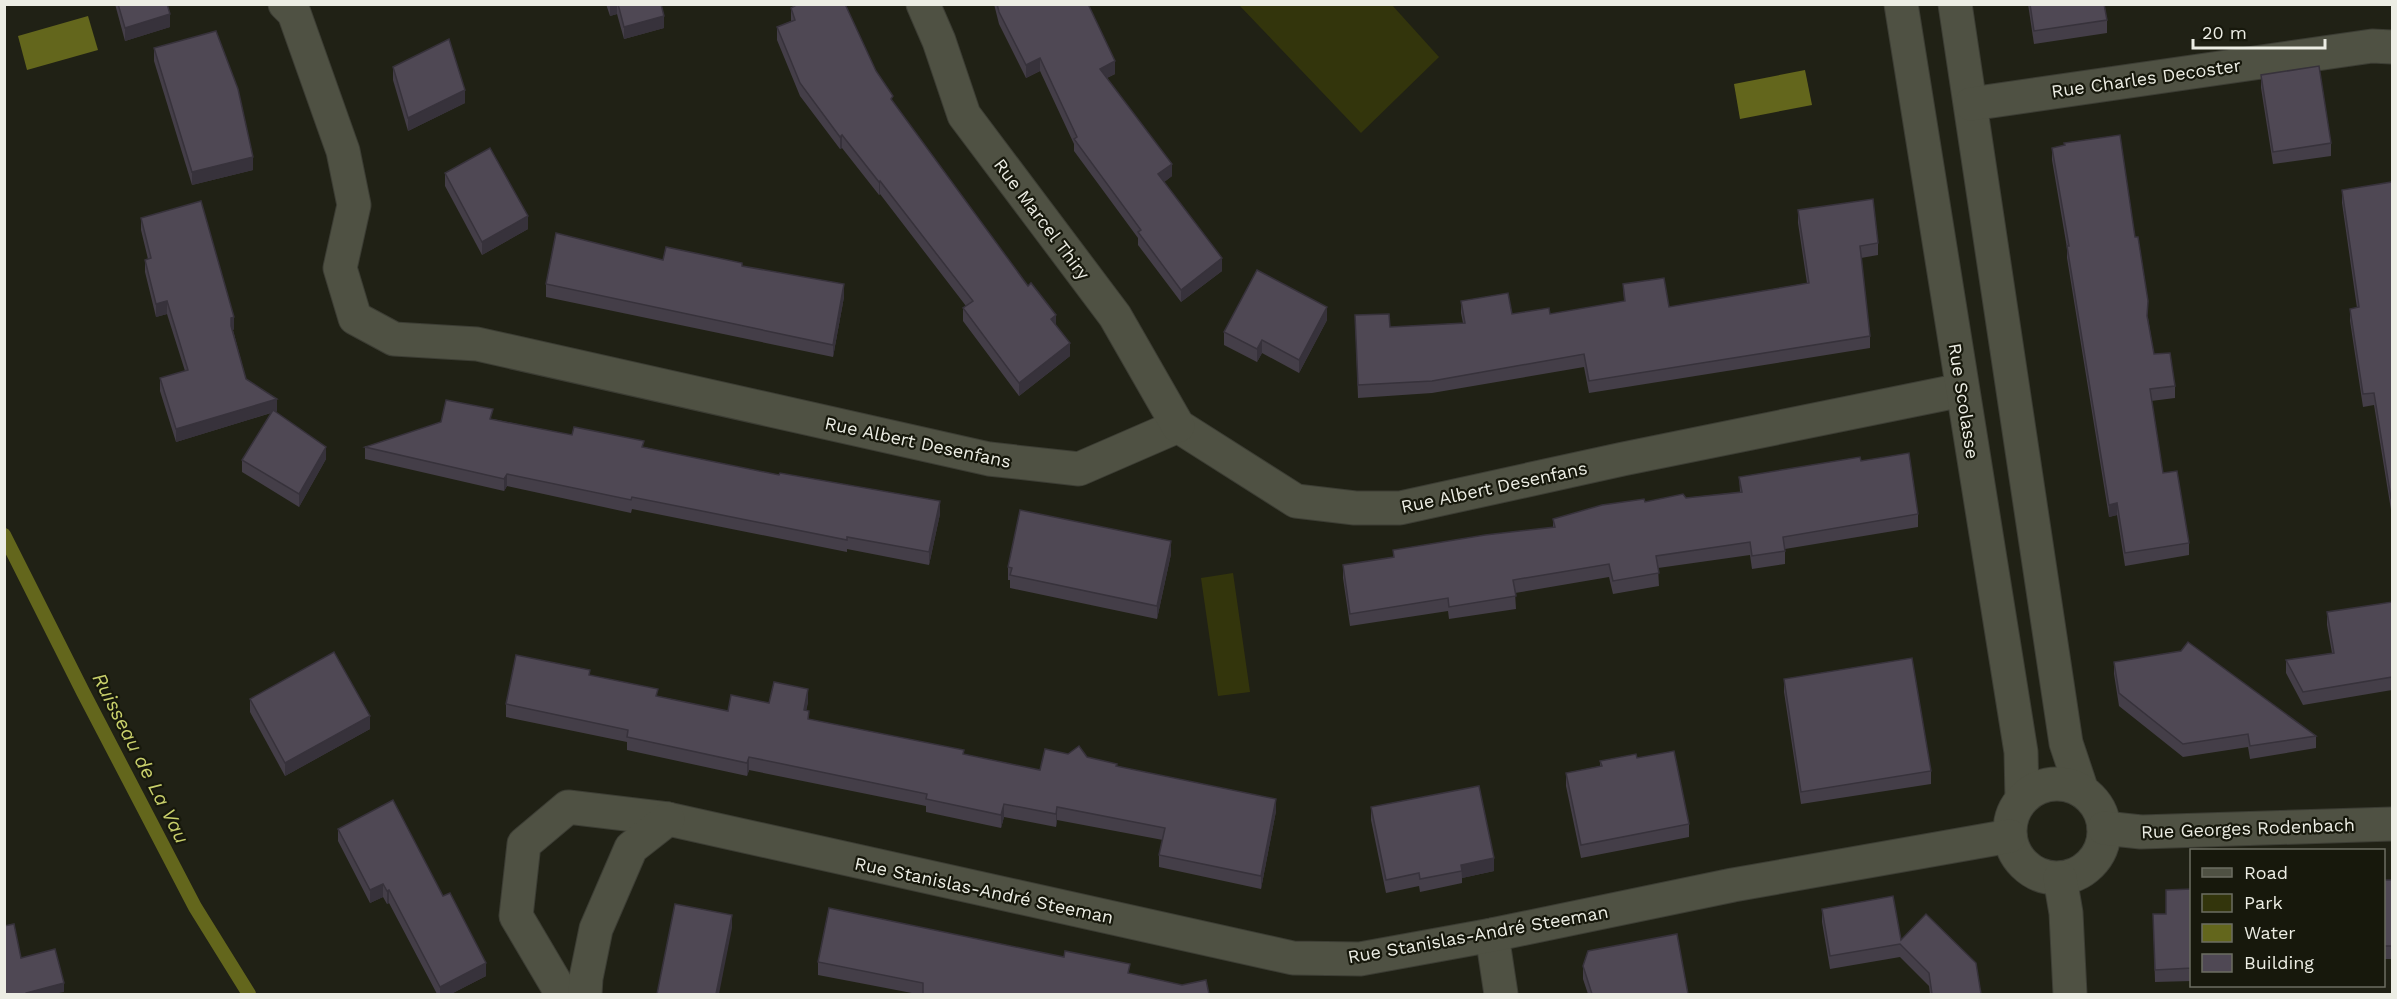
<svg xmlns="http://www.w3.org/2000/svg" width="2397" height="999" font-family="'Work Sans',sans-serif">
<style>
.green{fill:#33350c}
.water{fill:#63661c}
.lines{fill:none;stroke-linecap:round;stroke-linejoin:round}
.stream{stroke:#63661c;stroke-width:14}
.minor-casing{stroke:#3c3d34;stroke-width:35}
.minor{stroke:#4f5143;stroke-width:33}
.wall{fill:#443e48}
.shaded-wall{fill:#37323b}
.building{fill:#4f4854;stroke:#37323b;stroke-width:1.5}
.labels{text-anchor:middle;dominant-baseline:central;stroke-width:4.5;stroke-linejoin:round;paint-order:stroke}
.street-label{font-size:18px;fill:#ecede4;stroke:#17180c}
.water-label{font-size:20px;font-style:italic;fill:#c9d06b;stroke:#17180c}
</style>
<rect width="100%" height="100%" fill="#202115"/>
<g class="green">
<polygon points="1239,5 1392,5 1439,57 1361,133"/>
<polygon points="1233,573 1250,692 1218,696 1201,578"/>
</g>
<g class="water">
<polygon points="88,16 98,50 27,70 18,36"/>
<polygon points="1805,70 1812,105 1740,119 1734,84"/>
</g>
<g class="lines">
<polyline class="stream" points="4,535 83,692 195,907 249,994"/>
<defs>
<g id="minor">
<polyline points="285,4 294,13 343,151 354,205 340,268 355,318 394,339 477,344 989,459 1079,469 1178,426 1296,501 1355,508 1400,508 1623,459 1962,390"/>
<polyline points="923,4 939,41 964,115 1115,316 1178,426"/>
<polyline points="1901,4 2021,752 2022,798"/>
<polyline points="1955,4 2066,743 2082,791"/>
<polyline points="1971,104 2372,46 2392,47"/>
<circle cx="2057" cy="831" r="47"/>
<polyline points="2104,828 2141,832 2392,824"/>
<polyline points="2060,878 2066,913 2070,994"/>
<polyline points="1492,935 1501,994"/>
<polyline points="562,994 516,916 524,844 568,807 668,819 1293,958 1360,959 1492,935 1733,885 2010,836"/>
<polyline points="585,994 586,978 596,929 631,848 668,819"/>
</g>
</defs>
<use href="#minor" class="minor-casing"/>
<use href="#minor" class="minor"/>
</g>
<g class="wall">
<polygon points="115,4 167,4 170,27 125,41"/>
<polygon points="606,4 661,4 664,28 624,39 617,14 610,16"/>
<polygon points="994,4 1088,4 1115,74 1107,78 1172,176 1164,182 1222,271 1181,302 1138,245 1138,238 1074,151 1074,144 1040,71 1026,78 999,24"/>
<polygon points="2028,4 2104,4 2107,20 2107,33 2034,44"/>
<polygon points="791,8 876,71 893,102 1056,325 1070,356 1019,396 963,321 963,308 966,306 880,194 879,195 842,148 840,149 800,96 777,40 777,27 791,21"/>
<polygon points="154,48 253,170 192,185 154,61"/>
<polygon points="393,67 465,103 408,131 393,80"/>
<polygon points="2261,75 2331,143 2331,156 2273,164 2261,88"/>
<polygon points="2064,143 2148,318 2154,354 2175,386 2175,398 2151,401 2163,473 2189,543 2189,555 2125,566 2117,515 2109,517 2067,258 2067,248 2052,160 2052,148 2064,145"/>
<polygon points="445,173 528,229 482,255 445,186"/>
<polygon points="2392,182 2392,510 2391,510 2374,405 2363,407 2350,321 2350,309 2357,308 2342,203 2342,190"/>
<polygon points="1798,210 1878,243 1878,255 1861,258 1870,336 1870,348 1589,393 1584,367 1432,393 1358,398 1355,315 1390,327 1463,323 1461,313 1461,301 1512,314 1550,314 1624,301 1623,284 1669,307 1807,283 1798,223"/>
<polygon points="141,218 234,329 233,330 246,379 277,411 276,412 326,459 299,507 242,472 242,460 271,413 176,442 160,391 160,378 185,371 167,314 156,317 145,272 145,260 148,259 141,230"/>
<polygon points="663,260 742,266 844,297 833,357 546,297 546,284"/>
<polygon points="1327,320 1299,373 1262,353 1257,362 1224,345 1224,332"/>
<polygon points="493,419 572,435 644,447 940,514 929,565 847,549 847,552 632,509 631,513 507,486 504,491 365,459 365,447"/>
<polygon points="1861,461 1918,514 1918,527 1785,549 1785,564 1752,569 1750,555 1658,568 1659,586 1613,594 1609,577 1515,593 1516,609 1449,619 1448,611 1350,626 1343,578 1343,565 1393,557 1393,550 1553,527 1553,519 1645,502 1740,492 1739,477"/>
<polygon points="1171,554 1157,619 1010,588 1010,580 1008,580 1008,567"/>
<polygon points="2392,602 2392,690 2303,705 2286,673 2286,660 2332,653 2327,625 2327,612"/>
<polygon points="2114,662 2316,736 2316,748 2250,759 2248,747 2183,757 2119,706 2114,674"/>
<polygon points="590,675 658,696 728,711 769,703 808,702 806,710 809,719 964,754 1040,770 1087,757 1276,811 1261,889 1159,867 1159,855 1163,840 1057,820 1056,827 1004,817 1001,828 926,812 926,806 749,770 747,776 627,750 627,742 506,717 506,704"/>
<polygon points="1784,679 1931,771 1931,784 1801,804 1784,692"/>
<polygon points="250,699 370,729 285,776 250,712"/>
<polygon points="1637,758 1689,824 1689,837 1581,858 1566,786 1566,773 1600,766 1600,761"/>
<polygon points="1371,807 1494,871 1462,878 1462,883 1420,892 1419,886 1386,893 1371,820"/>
<polygon points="338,829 443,896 486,976 451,994 437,994 389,903 387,904 383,897 370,903 338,841"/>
<rect x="2384" y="880" width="8" height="79"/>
<polygon points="2192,889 2192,981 2155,982 2153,914 2166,914"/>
<polygon points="1822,909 1901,940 1981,994 1930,994 1929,986 1900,957 1830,969 1822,922"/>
<polygon points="818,962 1130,974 1209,994 917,994 818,975"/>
<polygon points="1583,966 1688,994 1588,994 1583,979"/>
</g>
<g class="shaded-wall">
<polygon points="610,4 617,4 617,14 610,16"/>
<polygon points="170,14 170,27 125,41 125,28"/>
<polygon points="664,16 664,28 624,39 624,27"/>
<polygon points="1040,58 1040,71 1026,78 1026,65"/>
<polygon points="1115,61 1115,74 1100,81 1100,69"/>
<polygon points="465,90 465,103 408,131 408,118"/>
<polygon points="842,135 842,148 840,149 840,137"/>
<polygon points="253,157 253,170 192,185 192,172"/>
<polygon points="1172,164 1172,176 1158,187 1158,174"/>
<polygon points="880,181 880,194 879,195 879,182"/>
<polygon points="528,216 528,229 482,255 482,242"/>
<polygon points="1222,258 1222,271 1181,302 1181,290"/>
<polygon points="844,284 844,297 833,357 833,345"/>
<polygon points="167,301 167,314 156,317 156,304"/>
<polygon points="1327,307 1327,320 1299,373 1299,360"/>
<polygon points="1056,315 1056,328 1051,319"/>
<polygon points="234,317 234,329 231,331 231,318"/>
<polygon points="1262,340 1262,353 1257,362 1257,349"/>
<polygon points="1070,343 1070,356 1019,396 1019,383"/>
<polygon points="277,399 277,411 176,442 176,429"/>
<polygon points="326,447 326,459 299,507 299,494"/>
<polygon points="507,474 507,486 504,491 504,479"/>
<polygon points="940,501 940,514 929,565 929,552"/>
<polygon points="2117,503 2117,515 2109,517 2109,505"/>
<polygon points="1171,541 1171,554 1157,619 1157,606"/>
<polygon points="808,689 808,702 804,723 804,710"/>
<polygon points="370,716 370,729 285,776 285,763"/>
<polygon points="749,757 749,770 747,776 747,763"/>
<polygon points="1276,799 1276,811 1261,889 1261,876"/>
<polygon points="1004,804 1004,817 1001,828 1001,815"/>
<polygon points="1057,807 1057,820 1056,827 1056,814"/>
<polygon points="1494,858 1494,871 1462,878 1461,865"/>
<polygon points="383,884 383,897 370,903 370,890"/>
<polygon points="389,890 389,903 387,904 387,891"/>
<polygon points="732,915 732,928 719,994 716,994"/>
<polygon points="486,963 486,976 451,994 440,994 440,987"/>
<polygon points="64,983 64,992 54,994 26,994 26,993"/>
</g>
<g class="building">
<polygon points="118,4 167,4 170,14 125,28"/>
<polygon points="618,4 661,4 664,16 624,27"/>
<polygon points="798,4 845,4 876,71 893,96 891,99 1028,286 1031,283 1056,315 1051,319 1070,343 1019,383 963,308 973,301 880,181 879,182 842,135 840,137 800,83 777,27 795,20 791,8"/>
<polygon points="997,4 1088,4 1115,61 1100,69 1172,164 1158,174 1222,258 1181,290 1138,232 1141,230 1074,139 1077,137 1040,58 1026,65 999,12"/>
<polygon points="2030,4 2104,4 2107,20 2034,31"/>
<polygon points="216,31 238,89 253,157 192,172 154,48"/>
<polygon points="449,39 465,90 408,118 393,67"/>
<polygon points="2319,66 2331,143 2273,152 2261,75"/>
<polygon points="2120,135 2135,237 2138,237 2148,301 2147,316 2154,354 2170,353 2175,386 2150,389 2163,473 2177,471 2189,543 2125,553 2117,503 2109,505 2067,246 2069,246 2052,148 2065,145 2064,143"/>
<polygon points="490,148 528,216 482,242 445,173"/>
<polygon points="2392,182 2392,497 2391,498 2374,393 2363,394 2350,309 2359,307 2342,190"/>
<polygon points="1873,199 1878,243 1860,246 1870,336 1589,381 1584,354 1432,381 1358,385 1355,315 1389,314 1390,327 1465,323 1461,301 1508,293 1512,314 1549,308 1550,314 1625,301 1623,284 1664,278 1669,307 1809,283 1798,210"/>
<polygon points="201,201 234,317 231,318 231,326 246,379 277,399 176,429 160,378 188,370 167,301 156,304 145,260 151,258 141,218"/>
<polygon points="556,233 663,260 666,247 742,263 742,266 844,284 833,345 546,284"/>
<polygon points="1257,270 1327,307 1299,360 1262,340 1257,349 1224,332"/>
<polygon points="446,400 493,409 490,419 572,435 574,427 644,441 642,447 779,475 780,473 940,501 929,552 847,537 847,540 632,497 631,500 507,474 504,479 365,447 441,422"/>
<polygon points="273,410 326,447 299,494 242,460"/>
<polygon points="1909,453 1918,514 1783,537 1785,551 1752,556 1750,542 1656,556 1659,573 1613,581 1609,564 1513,580 1516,596 1449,607 1448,598 1350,614 1343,565 1394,557 1393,550 1485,535 1555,527 1553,519 1602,505 1644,499 1645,502 1683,494 1686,498 1742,492 1739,477 1860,457 1861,461"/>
<polygon points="1020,510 1171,541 1157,606 1010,575 1012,568 1008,567"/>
<polygon points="2392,602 2392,677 2303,692 2286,660 2334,653 2327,612"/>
<polygon points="2188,642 2316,736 2250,746 2248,734 2183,744 2119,693 2114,662 2181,651"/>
<polygon points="334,652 370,716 285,763 250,699"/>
<polygon points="516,655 590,670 589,675 658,689 656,696 728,711 731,695 769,703 774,682 808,689 804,710 809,711 808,719 964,750 963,754 1040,770 1045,749 1068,754 1079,746 1087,757 1117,764 1116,766 1276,799 1261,876 1159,855 1165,828 1057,807 1056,814 1004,804 1001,815 926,799 927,794 749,757 747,763 627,737 628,730 506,704"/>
<polygon points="1912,658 1931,771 1801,792 1784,679"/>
<polygon points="1674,751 1689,824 1581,845 1566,773 1602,766 1600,761 1636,754 1637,758"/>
<polygon points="1479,786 1494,858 1461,865 1462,871 1420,879 1419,873 1386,880 1371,807"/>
<polygon points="393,800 443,896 450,893 486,963 440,987 389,890 387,891 383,884 370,890 338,829"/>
<rect x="2384" y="880" width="8" height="66"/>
<polygon points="2192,889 2192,968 2155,970 2153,914 2166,914 2166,890"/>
<polygon points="1893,896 1901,940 1926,914 1976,963 1981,994 1932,994 1929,973 1900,944 1830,956 1822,909"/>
<polygon points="675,904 732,915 716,994 657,994"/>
<polygon points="829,908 1064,957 1065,951 1130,964 1128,973 1182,985 1206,980 1209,994 923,994 923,983 818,962"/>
<polygon points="14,924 21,958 55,949 64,983 26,993 26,994 4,994 4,926"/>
<polygon points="1677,934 1688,994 1592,994 1583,966 1588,951"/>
</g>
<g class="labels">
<g class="street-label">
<text transform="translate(2146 78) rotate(-8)">Rue Charles Decoster</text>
<text transform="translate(1042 219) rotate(53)">Rue Marcel Thiry</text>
<text transform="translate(1964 401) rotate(81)">Rue Scolasse</text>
<text transform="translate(918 442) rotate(12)">Rue Albert Desenfans</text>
<text transform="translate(1494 487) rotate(-12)">Rue Albert Desenfans</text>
<text transform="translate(2248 828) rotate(-2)">Rue Georges Rodenbach</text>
<text transform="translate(984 890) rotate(12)">Rue Stanislas-André Steeman</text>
<text transform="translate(1478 934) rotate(-10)">Rue Stanislas-André Steeman</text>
</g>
<g class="water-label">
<text transform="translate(141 758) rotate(63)">Ruisseau de La Vau</text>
</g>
</g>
<rect width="2397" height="999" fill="none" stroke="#ecede4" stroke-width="12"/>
<rect x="2190" y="849" width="195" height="138" fill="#17180c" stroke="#6c6d62" stroke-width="1.5"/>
<rect x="2202" y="868" width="30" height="9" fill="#4f5143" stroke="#6c6d62" stroke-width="1.5"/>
<text x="2244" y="879" font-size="18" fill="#ecede4">Road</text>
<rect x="2202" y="894" width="30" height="18" fill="#33350c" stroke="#6c6d62" stroke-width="1.5"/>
<text x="2244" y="909" font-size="18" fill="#ecede4">Park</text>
<rect x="2202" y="924" width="30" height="18" fill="#63661c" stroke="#6c6d62" stroke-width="1.5"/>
<text x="2244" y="939" font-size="18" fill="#ecede4">Water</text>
<rect x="2202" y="954" width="30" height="18" fill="#4f4854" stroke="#6c6d62" stroke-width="1.5"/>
<text x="2244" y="969" font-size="18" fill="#ecede4">Building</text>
<path d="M2193 39v9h132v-9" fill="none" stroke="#ecede4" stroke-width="3"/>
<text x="2202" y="39" font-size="18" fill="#ecede4" stroke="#17180c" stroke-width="4.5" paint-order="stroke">20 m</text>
</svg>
